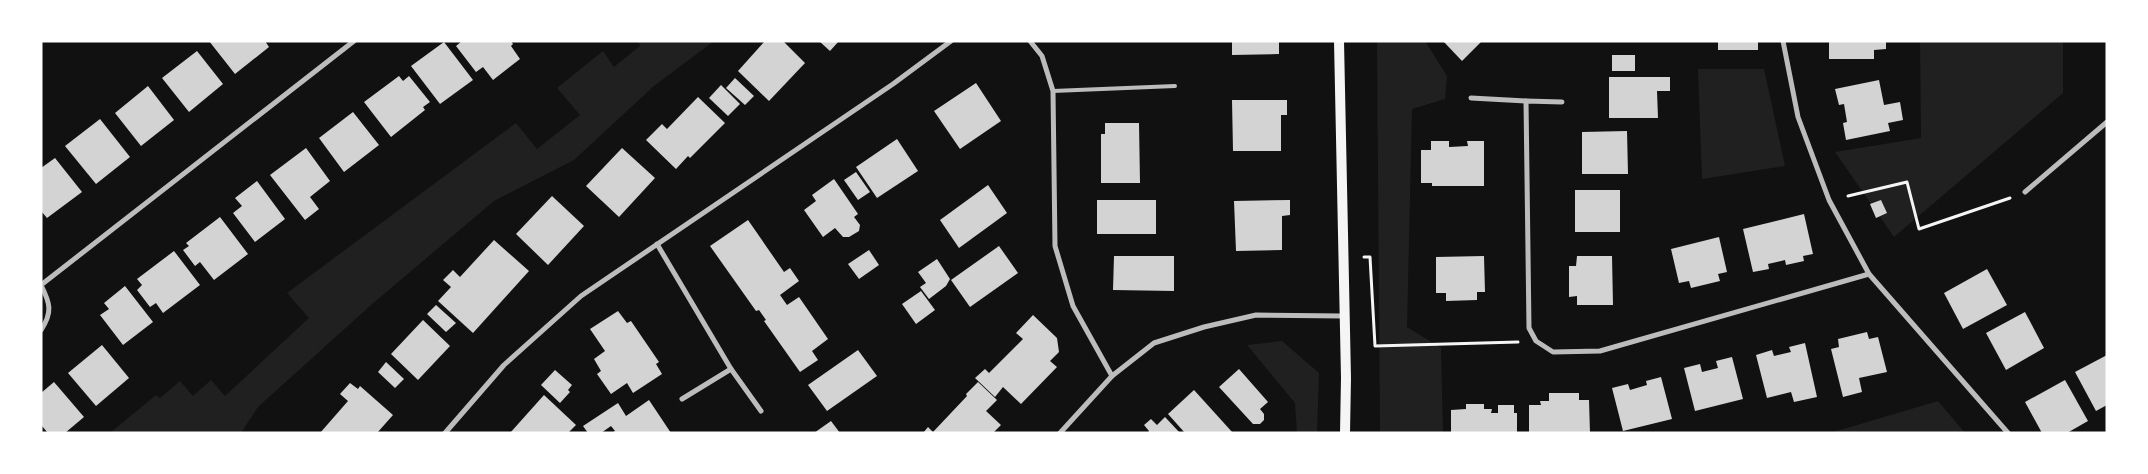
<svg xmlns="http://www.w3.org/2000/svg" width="2148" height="474" font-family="Cabin,sans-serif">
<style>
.green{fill:#202020}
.building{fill:#d3d3d3}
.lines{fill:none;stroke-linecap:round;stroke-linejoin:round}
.path{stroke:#f5f5f5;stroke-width:3}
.service{stroke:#bcbcbc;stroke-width:4}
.minor{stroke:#bcbcbc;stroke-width:5}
.secondary{stroke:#f5f5f5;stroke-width:10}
</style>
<rect width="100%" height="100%" fill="#111"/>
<g class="green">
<polygon points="638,41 714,41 654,86 574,160 494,201 371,305 258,407 241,433 110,433 156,395 160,398 180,381 193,396 211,380 225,396 309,318 287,293 516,123 537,149 580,115 557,88 603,51 614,67 640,46"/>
<polygon points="1377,41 1425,41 1447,76 1445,99 1412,109 1407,327 1441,348 1443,433 1380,433"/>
<polygon points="1920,41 2063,41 2063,93 1894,237 1835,152 1921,138"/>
<polygon points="1698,69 1764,69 1785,166 1702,179"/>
<polygon points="1282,341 1319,373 1317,433 1297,433 1295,403 1247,345"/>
<polygon points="1938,401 1965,433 1830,433"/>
</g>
<g class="building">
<polygon points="209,41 265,41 269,47 235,74"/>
<polygon points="462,41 511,41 513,44 511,46 520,59 493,80 483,67 476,72 456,46"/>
<polygon points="765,41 783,41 805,63 769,101 738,71"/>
<polygon points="819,41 839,41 830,51"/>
<polygon points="1232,41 1279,41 1279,54 1232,55"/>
<polygon points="1443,41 1482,41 1462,61"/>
<rect x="1718" y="41" width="40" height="9"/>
<polygon points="1834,41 1886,41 1886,49 1874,50 1874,59 1829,59 1829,42"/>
<polygon points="444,42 473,80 440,104 411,66"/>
<polygon points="197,51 223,84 189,112 162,78"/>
<rect x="1612" y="55" width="23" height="16"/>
<polygon points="399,76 403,81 409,76 430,102 423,107 425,110 391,137 364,102"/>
<polygon points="1609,77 1670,77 1670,91 1657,91 1658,118 1609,118"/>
<polygon points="735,78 754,96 745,105 726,88"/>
<polygon points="1879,80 1884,105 1900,102 1903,120 1888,123 1890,131 1846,140 1843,123 1847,122 1844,104 1839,105 1835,89"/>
<polygon points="976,83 1001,121 960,149 934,111"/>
<polygon points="721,85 740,104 728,116 709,98"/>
<polygon points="148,86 174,120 141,146 115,113"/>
<polygon points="698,97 725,123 690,158 688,156 676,169 646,140 662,124 667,129"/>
<polygon points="1232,100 1287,100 1287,115 1281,115 1281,151 1233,151"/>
<polygon points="353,112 379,145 344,172 319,138"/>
<polygon points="100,119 130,157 96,184 65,146"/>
<polygon points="1105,123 1139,123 1140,183 1101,183 1101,134 1105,134"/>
<polygon points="1627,131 1628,174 1582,174 1582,132"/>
<polygon points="897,139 918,171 877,198 856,167"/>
<polygon points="1431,141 1449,141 1449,147 1468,146 1467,141 1484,141 1484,186 1432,186 1432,183 1421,183 1421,150 1431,150"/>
<polygon points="306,148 330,181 310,197 319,209 305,220 270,175"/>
<polygon points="622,148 655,178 619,217 586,186"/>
<polygon points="55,158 82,192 47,218 41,211 41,168"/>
<polygon points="856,172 870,192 858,200 844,180"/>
<polygon points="834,179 858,214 854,217 860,225 859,231 849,237 843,237 835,228 823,237 804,210 816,201 812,195"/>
<polygon points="257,181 285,219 255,242 233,213 242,206 235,198"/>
<polygon points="988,185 1007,213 959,248 940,220"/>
<rect x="1575" y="190" width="45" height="42"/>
<polygon points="552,196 584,226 548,265 516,234"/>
<rect x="1097" y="200" width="59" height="34"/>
<polygon points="1290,200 1290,215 1282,216 1282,250 1236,251 1234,201"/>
<polygon points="1881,200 1887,213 1876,218 1870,204"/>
<polygon points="1804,214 1813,254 1803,256 1804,261 1786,265 1785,260 1768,264 1769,269 1753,272 1743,229"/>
<polygon points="220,217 248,254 214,280 200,262 195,266 183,250 189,246 186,243"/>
<polygon points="748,220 784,272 790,268 799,281 780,295 787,305 799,297 828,339 812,351 818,360 800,372 764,321 766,320 759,310 756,311 710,246"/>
<polygon points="1719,237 1727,272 1718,274 1720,281 1691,288 1689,281 1679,283 1671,249"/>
<polygon points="494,240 529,271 473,333 438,301 451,287 443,280 453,270 460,277"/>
<polygon points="999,246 1018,273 970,307 951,280"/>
<polygon points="869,250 879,265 859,279 848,264"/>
<polygon points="174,251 200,285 163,313 156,303 150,307 137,290 142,285 137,279"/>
<polygon points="1114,256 1174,256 1174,291 1113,290"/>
<polygon points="1484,256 1485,292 1477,292 1477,300 1446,301 1446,293 1436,293 1436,257"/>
<polygon points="1577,256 1612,256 1613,305 1577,305 1577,296 1569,297 1569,266 1576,266"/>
<polygon points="937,259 950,279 946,286 929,299 920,287 926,283 918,272"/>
<polygon points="1987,269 2007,305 1963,329 1944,293"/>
<polygon points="125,286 153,322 123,345 100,315 109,309 104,303"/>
<polygon points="921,291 935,310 916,324 902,304"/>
<polygon points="436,305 456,323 446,332 427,314"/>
<polygon points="618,311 627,323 631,321 659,362 656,364 662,374 633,393 627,383 611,394 597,374 601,371 594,359 605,351 590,329"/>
<polygon points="2025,312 2044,348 2006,370 1986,333"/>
<polygon points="1033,315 1057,338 1059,352 1050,361 1057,367 1021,404 1003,387 995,397 975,378 985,369 989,373 1023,339 1016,333"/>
<polygon points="423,320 450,346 418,380 391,354"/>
<polygon points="1867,332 1869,339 1878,337 1887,372 1859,378 1862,392 1843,397 1831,349 1839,347 1838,339"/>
<polygon points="1805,343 1817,397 1794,402 1791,392 1767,398 1756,355 1772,350 1774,356 1791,352 1789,347"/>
<polygon points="102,345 129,378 96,406 68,373"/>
<polygon points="858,350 877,376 827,411 808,385"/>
<polygon points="2107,355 2107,405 2096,411 2075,372"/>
<polygon points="1732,357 1743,399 1695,411 1684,368 1700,364 1702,372 1718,368 1716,361"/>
<polygon points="386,362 404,379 395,388 378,372"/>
<polygon points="1239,369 1268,402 1260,409 1264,414 1264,420 1260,424 1253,424 1219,387"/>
<polygon points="555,370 572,385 568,390 570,392 560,403 541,385"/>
<polygon points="1661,377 1672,419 1623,431 1612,388 1628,384 1630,390 1647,385 1646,381"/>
<polygon points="2065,380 2088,421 2067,433 2042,433 2025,402"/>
<polygon points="54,382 84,417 65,433 48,433 41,425 41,393"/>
<polygon points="978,382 997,400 986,411 1001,425 993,433 923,433 928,427 933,432 967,396 966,394"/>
<polygon points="350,383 358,389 360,386 393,415 377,433 320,433 348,401 340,394"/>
<polygon points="1194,390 1233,433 1185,433 1168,414"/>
<polygon points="1549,393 1579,393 1579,400 1589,400 1590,433 1529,433 1529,405 1541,405 1540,401 1549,401"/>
<polygon points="544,395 576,425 568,433 510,433"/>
<polygon points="649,400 671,433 612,433 615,431 611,426 601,433 588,433 583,426 618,403 626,416"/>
<polygon points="1466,404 1484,404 1484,409 1492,409 1491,413 1498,413 1498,405 1514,405 1514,413 1517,413 1517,433 1451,433 1451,410 1466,409"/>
<polygon points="1165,417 1180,433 1148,433 1149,431 1144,425 1151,419 1157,425"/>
<polygon points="831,421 840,433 814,433"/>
</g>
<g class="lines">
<g class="path">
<polyline points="1848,196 1907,182 1919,229 2010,198"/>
<polyline points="1364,257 1370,257 1375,346 1518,342"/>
</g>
<polyline class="service" points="1053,91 1175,86"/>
<g class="minor">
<polyline points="1030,41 1042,56 1053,91 1055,246 1073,306 1112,376"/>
<polyline points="1783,41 1798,117 1829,200 1869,274 2008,433"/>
<polyline points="1471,98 1526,101"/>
<polyline points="1562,102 1526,101 1529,328 1536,341 1553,352 1600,351 1869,274"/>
<polyline points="2025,192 2107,122"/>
<polyline points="657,244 731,369 761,411"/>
<polyline points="41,285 354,41"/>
<path d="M41 285C50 303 53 312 41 330"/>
<polyline points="682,399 731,369"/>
<polyline points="445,433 504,365 581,296 893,84 951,41"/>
<polyline points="1060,433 1112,376 1154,343 1204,327 1256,315 1343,316"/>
</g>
<polyline class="secondary" points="1339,41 1346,378 1345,433"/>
</g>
<rect width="2148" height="474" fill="none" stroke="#ffffff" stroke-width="85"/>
</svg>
